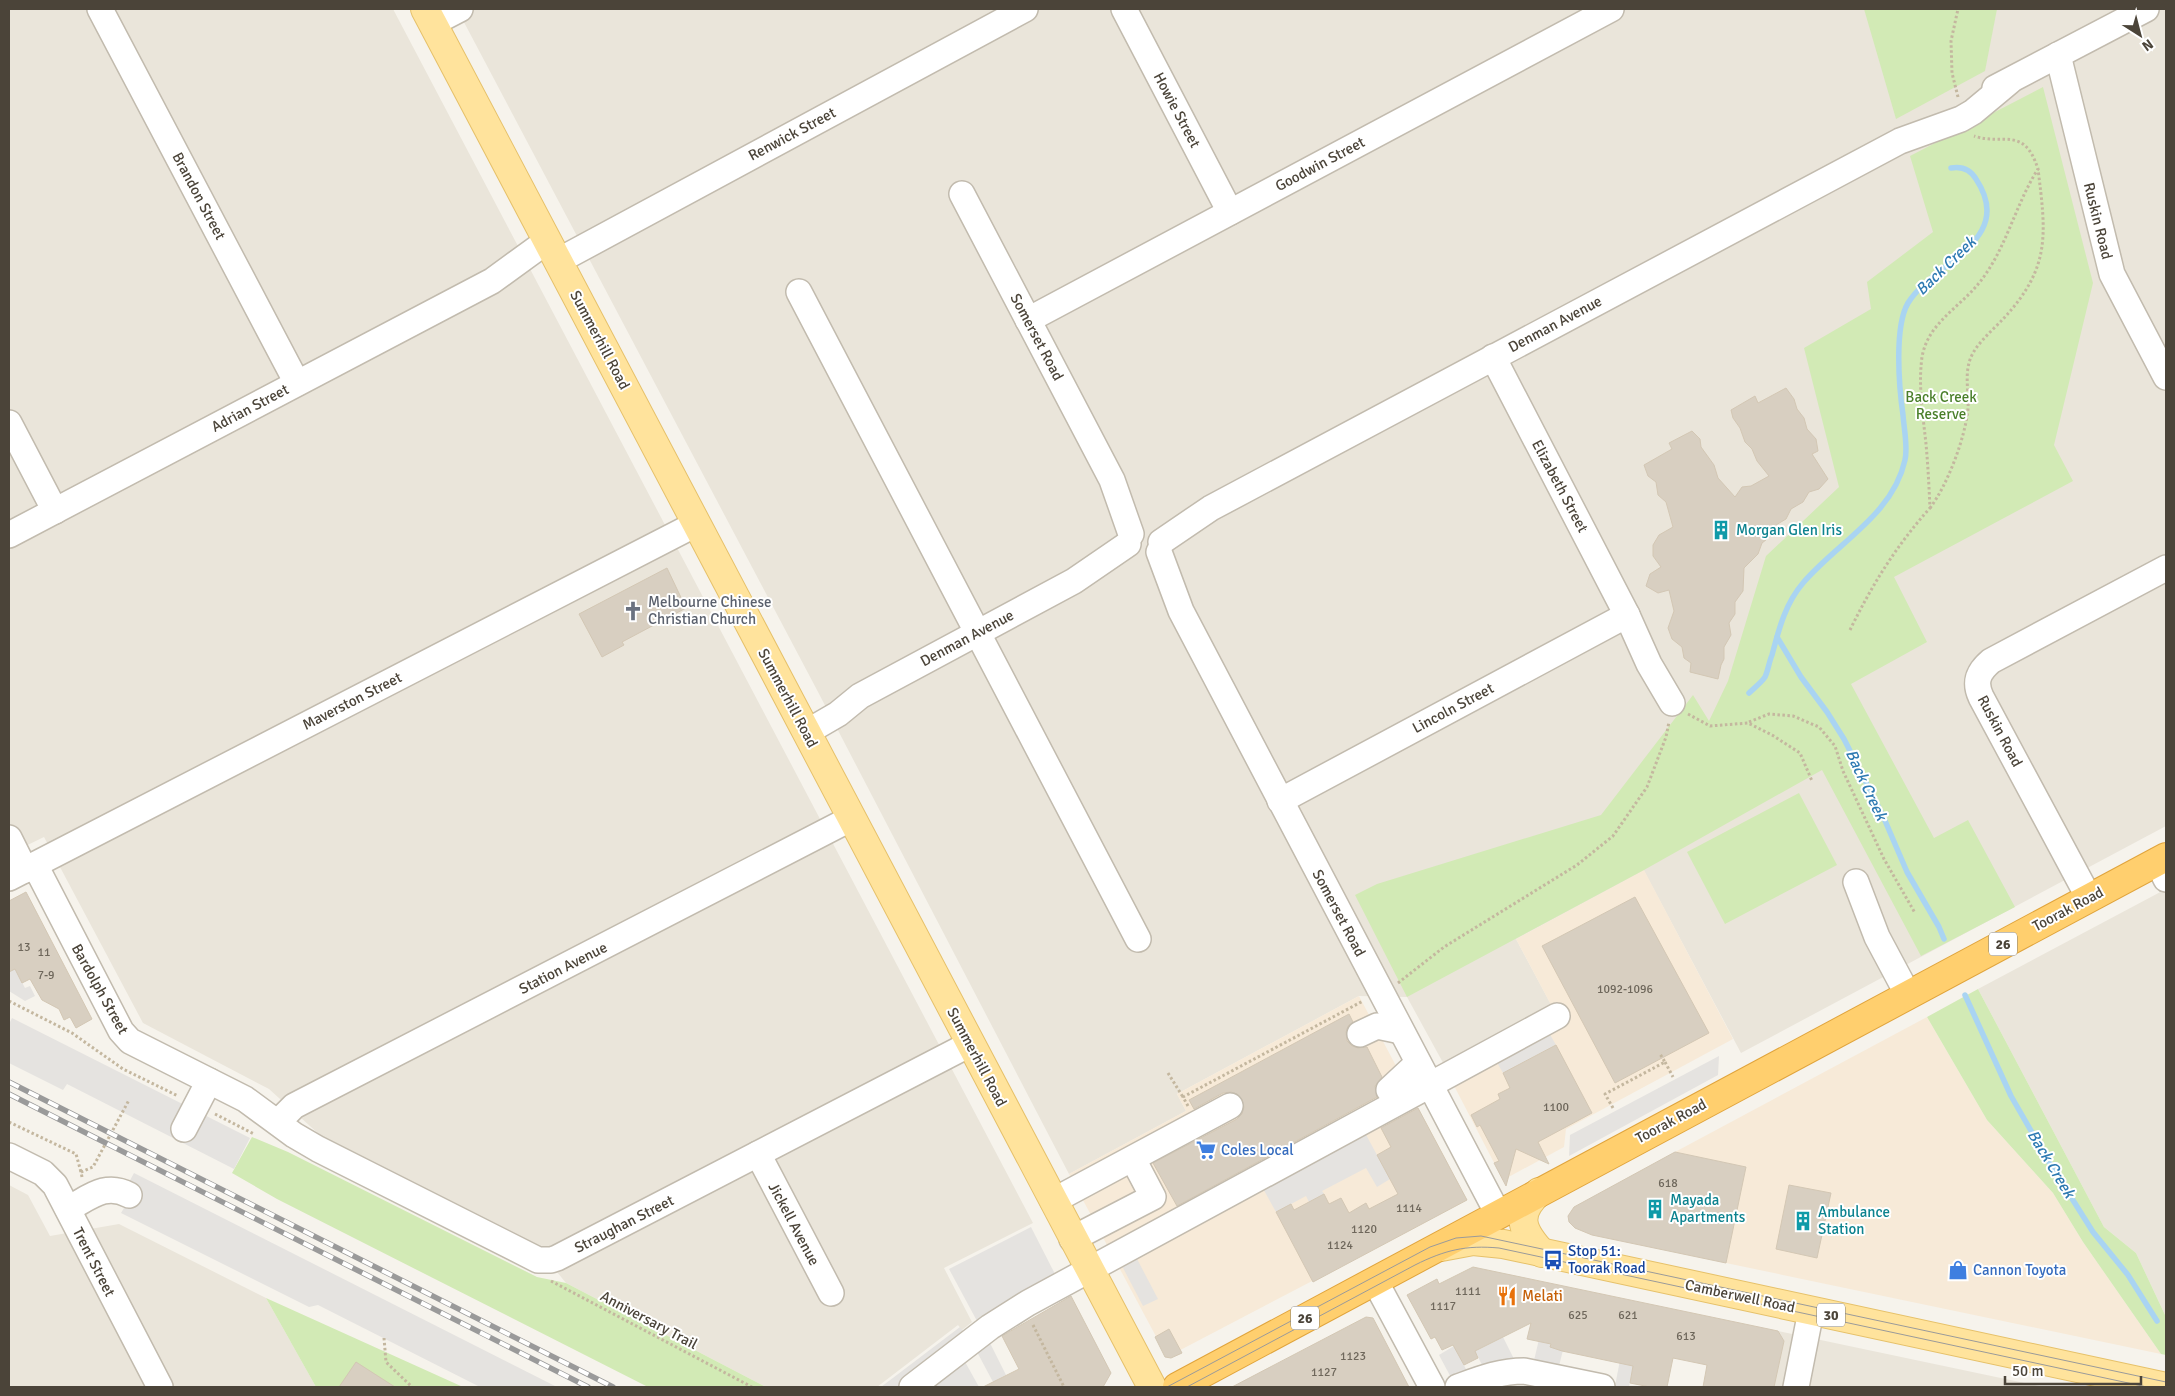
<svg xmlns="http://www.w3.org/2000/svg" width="2175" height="1396" font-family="Signika,sans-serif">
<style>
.residential{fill:#eae5da}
.commercial{fill:#f7ead8}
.green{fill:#d2eab5}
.parking{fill:#e5e3e0}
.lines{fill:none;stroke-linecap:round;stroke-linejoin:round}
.stream{stroke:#a9d4f2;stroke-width:5.5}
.building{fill:#d8cfc1;stroke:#d3c7b4}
.minor-casing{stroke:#c2bbae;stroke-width:28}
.major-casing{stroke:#e6c16a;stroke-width:30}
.highway-casing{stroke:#e0a43c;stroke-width:30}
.path{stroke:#c4b79f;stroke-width:3;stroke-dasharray:2.5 2.5;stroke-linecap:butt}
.minor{stroke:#fff;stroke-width:25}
.major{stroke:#ffe39c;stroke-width:28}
.highway{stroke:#ffcf6e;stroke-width:28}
.tram{stroke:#9a9a9a;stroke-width:1}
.rail-casing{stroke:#9a9a9a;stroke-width:5.5}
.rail{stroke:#fff;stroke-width:4;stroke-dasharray:11;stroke-linecap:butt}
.labels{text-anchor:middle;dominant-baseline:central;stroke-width:4;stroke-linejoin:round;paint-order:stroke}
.number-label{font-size:12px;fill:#6e675b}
.shield{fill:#fff;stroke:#817c74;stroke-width:1}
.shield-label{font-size:14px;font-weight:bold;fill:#4b4439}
.street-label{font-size:15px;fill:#4b4439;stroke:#fff}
.park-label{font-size:15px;fill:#4a7f2a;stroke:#fff}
.culture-label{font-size:15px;fill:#0d838f;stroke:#fff;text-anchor:start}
.worship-label{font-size:15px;fill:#5b616d;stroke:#fff;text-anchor:start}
.shop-label{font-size:15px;fill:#366cbe;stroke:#fff;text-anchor:start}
.transit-label{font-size:15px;fill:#164399;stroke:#fff;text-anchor:start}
.food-label{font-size:15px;fill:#c56008;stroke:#fff;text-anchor:start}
.water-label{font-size:16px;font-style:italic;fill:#2e7ab2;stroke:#fff}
</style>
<rect width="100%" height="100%" fill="#f6f3ec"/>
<g class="residential">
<polygon points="9,9 393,9 1033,1223 944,1268 972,1322 962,1330 958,1325 877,1387 766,1387 566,1283 535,1245 321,1136 269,1089 143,1023 44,837 9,854"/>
<polygon points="457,9 2166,9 2166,826 1741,1053 1644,871 1516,939 1555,1012 1447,1070 1407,997 1359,996 1177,1094 1186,1111 1069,1174 817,690"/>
<polygon points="2166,889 2166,1317 2136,1253 2104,1227 1978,989"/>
<polygon points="9,1185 28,1195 50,1236 119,1224 266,1298 316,1387 9,1387"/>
<polygon points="1778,1331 2044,1387 1774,1387 1784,1341"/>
</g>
<g class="commercial">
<polygon points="1644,870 1733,1039 1566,1129 1564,1147 1503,1180 1450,1078 1559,1020 1516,939"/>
<polygon points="1359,996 1467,1200 1167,1357 1069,1174 1186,1111 1177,1094"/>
<polygon points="1927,1017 1987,1120 2053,1193 2083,1242 2161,1354 1726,1263 1746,1167 1675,1152"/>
</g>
<g class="green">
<polygon points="1864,9 1997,9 1985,71 1896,119"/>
<polygon points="2043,87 2093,283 2054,445 2073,481 1894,577 1927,642 1851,684 1934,838 1968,820 2015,907 1921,956 1822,770 1644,870 1407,997 1355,895 1377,884 1601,815 1693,695 1709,721 1728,681 1766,556 1839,487 1804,348 1871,309 1867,282 1933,232 1910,156"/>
<polygon points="1799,793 1837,865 1725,924 1687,852"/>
<polygon points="1978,989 2104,1227 2136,1253 2166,1317 2166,1355 2161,1354 2083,1242 2053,1193 1987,1120 1927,1017"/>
<polygon points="252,1137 288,1152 537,1277 566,1283 766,1387 648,1387 277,1199 232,1173"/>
<polygon points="266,1298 463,1387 316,1387"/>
</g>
<g class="parking">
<polygon points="15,969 25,988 30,986 35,996 25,1001 9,991 9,972"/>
<polygon points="12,1018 250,1138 234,1169 67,1084 63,1090 9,1063 9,1024"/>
<polygon points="1548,1031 1556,1045 1503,1073 1495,1059"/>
<polygon points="1719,1056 1718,1075 1569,1156 1570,1135"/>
<polygon points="1364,1131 1390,1179 1377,1187 1366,1168 1322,1191 1324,1194 1309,1202 1306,1196 1276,1212 1261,1185"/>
<polygon points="134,1173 557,1387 480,1387 318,1305 309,1307 121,1213 127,1203 128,1184"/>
<polygon points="1031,1227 1057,1278 977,1321 949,1269"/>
<polygon points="1136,1257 1158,1299 1143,1306 1121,1264"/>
<polygon points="960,1327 967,1336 900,1387 881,1387"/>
<polygon points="1540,1335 1552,1337 1550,1347 1563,1350 1557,1374 1532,1369"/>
<polygon points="1503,1337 1518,1367 1486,1373 1475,1351"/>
<polygon points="989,1341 1006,1375 993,1382 976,1350"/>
<polygon points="1454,1346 1471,1379 1455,1385 1439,1355"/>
<polygon points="1622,1350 1636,1353 1629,1387 1615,1386"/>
<polygon points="964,1360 979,1387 928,1387"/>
</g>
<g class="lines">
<g class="stream">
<polyline points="1777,637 1801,677 1827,712 1844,739 1883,816 1907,872 1939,927 1944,939"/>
<path d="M1749 693C1754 688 1761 683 1765 677 1768 671 1769 662 1772 655 1779 629 1785 604 1803 583 1837 543 1893 515 1905 460 1908 447 1904 429 1903 415 1899 387 1894 327 1908 303 1933 262 2017 241 1976 179 1970 169 1962 166 1951 168"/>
<polyline points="1965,995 2011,1096 2049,1162 2093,1232 2128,1275 2157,1321"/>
</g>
</g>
<g class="building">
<polygon points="1786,388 1794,399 1797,409 1804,418 1807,429 1816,439 1818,451 1812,454 1828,479 1819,489 1809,492 1803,502 1791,509 1786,519 1776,525 1771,536 1762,543 1758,554 1744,568 1743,591 1735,602 1735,614 1729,623 1731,635 1724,647 1724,659 1721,665 1718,679 1690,672 1691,663 1684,658 1682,647 1672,639 1668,628 1674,611 1669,590 1658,593 1646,586 1650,574 1661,567 1653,556 1653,545 1659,535 1673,527 1666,502 1658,495 1656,482 1648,476 1644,465 1672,449 1669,443 1692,431 1700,439 1701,447 1714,465 1718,478 1735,497 1742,487 1751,486 1769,476 1757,461 1752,449 1745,442 1740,428 1733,418 1731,410 1755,396 1758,403"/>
<polygon points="667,568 686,608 622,642 624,645 602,657 579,614"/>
<polygon points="26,892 92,1019 76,1028 70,1017 64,1020 59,1009 42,1000 30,979 22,983 15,969 9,972 9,901"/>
<polygon points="1635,897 1709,1033 1615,1083 1542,946"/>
<polygon points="1349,1014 1353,1022 1348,1026 1346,1032 1347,1041 1352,1046 1358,1048 1367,1047 1382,1077 1375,1086 1377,1097 1177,1206 1153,1163 1237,1119 1242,1114 1244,1107 1242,1099 1237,1094 1231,1092 1223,1093 1194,1109 1189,1100"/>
<polygon points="1556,1045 1592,1113 1538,1142 1549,1164 1516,1149 1506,1186 1494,1163 1499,1161 1480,1125 1477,1127 1471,1115 1500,1099 1498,1094 1510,1088 1503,1073"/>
<polygon points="1418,1108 1467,1200 1313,1282 1276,1212 1291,1204 1294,1210 1324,1194 1329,1204 1341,1198 1349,1213 1366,1203 1369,1209 1398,1194 1377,1155 1391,1147 1381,1128"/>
<polygon points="1675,1152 1746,1167 1726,1263 1592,1235 1575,1228 1569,1222 1568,1216 1574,1207"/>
<polygon points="1789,1185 1831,1193 1817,1258 1776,1249"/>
<polygon points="1473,1267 1778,1331 1784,1341 1774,1387 1703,1387 1707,1365 1673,1358 1667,1387 1650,1387 1630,1383 1633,1366 1562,1351 1550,1347 1551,1344 1527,1339 1531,1323 1475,1351 1478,1358 1464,1365 1453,1345 1442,1350 1435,1337 1431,1339 1407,1295 1437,1279 1439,1284"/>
<polygon points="1071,1296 1111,1373 1103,1387 983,1387 1019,1369 1002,1336"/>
<polygon points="1366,1317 1373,1318 1409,1387 1232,1387"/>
<polygon points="1169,1329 1182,1353 1171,1358 1165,1357 1155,1337"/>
<polygon points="356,1362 395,1387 339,1387"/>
</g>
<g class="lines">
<defs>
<g id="minor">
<polyline points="100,9 297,383"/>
<polyline points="1124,9 1230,212"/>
<polyline points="433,23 460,9"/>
<polyline points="2058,55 2112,274 2166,377"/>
<polyline points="1995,88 2146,9"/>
<polyline points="962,194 1112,480 1131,534"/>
<polyline points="558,261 1025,9"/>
<polyline points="799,292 1138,939"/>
<polyline points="1028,320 1611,9"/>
<polyline points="1493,357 1627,615 1649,664 1672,703"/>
<polyline points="9,423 55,511"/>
<polyline points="9,535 492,281 547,241"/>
<polyline points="1161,542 1211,508 1900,141 1961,119 1973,112 2009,82"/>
<polyline points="1159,552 1181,611 1498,1214"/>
<polyline points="807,732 838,714 860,696 1074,581 1128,544"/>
<polyline points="1280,801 1627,615"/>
<polyline points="9,838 25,870"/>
<polyline points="2157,861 2166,879"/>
<polyline points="35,865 121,1031 130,1041 245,1099 294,1135 318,1149 538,1260 551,1260 557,1258 970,1044"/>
<polyline points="9,878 696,524"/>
<polyline points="1856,882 1877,937 1908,995"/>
<path d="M2089 898 1981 697C1974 682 1978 672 1991 661L2166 568"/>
<polyline points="1360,1034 1377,1026 1401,1031"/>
<polyline points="1389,1090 1418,1063"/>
<polyline points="278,1122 294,1106 852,818"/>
<polyline points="184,1129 209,1081"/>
<polyline points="758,1154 831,1293"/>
<polyline points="9,1156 43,1173 55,1185 160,1387"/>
<polyline points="1053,1201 1230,1106"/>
<path d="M68 1209C89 1198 105 1182 129 1195"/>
<polyline points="1072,1239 1153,1197 1133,1159"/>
<polyline points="1375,1281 1432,1387"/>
<polyline points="912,1387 990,1327 1028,1303 1557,1016"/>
<path d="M1458 1387C1480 1379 1500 1371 1524 1371L1602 1387"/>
<polyline points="1796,1387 1811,1311"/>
</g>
<g id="major">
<polyline points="425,9 1152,1387"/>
<path d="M1539 1192C1514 1215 1522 1231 1542 1253"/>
<polyline points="1441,1247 1473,1241 1503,1244 2166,1387"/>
</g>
<polyline id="highway" points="1177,1387 2166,857"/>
</defs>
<use href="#minor" class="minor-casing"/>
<use href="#major" class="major-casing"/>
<use href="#highway" class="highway-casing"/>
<g class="path">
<polyline points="1958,97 1952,73 1951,41 1958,9"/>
<path d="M1930 508C1948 484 1965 438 1968 409 1969 394 1965 378 1969 363 1973 346 1992 331 2004 318 2051 267 2046 234 2038 169"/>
<path d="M1850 630C1872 585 1896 546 1930 508 1929 487 1928 465 1926 444 1923 415 1918 386 1922 357 1928 323 1959 308 1979 283 2006 250 2015 205 2038 169 2024 125 2003 146 1974 136"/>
<polyline points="1688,714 1710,726 1748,723 1772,735 1800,753 1812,781"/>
<polyline points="1749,722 1769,714 1793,716 1819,727 1835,746 1843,771 1884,859 1915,913"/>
<polyline points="1398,983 1444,947 1577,865 1613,836 1647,787 1666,737 1669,722"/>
<polyline points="9,1001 72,1033 123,1069 178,1096"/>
<polyline points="1665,1062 1673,1077"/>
<polyline points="1168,1073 1183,1097"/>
<polyline points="1188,1106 1183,1097 1363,1001"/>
<polyline points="1613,1108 1605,1094 1665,1062 1660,1054"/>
<polyline points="215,1114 254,1134"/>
<polyline points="9,1122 76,1154 81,1172"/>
<polyline points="82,1177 81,1172 93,1167 129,1100"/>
<polyline points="551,1281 752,1387"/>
<polyline points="1033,1325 1064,1387"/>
<polyline points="384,1338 386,1362 412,1387"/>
</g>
<use href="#minor" class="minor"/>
<use href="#major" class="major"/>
<use href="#highway" class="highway"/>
<g class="tram">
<polyline points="1167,1387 1430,1247 1456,1238 1481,1236 2166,1382"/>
<path d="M1187 1387 1415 1265C1445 1250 1466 1245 1499 1248L2147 1387"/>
</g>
<defs>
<g id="rail">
<polyline points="9,1082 613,1387"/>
<polyline points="9,1094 588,1387"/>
</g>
</defs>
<use href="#rail" class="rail-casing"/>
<use href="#rail" class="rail"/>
</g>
<defs>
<symbol id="building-bare" viewBox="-9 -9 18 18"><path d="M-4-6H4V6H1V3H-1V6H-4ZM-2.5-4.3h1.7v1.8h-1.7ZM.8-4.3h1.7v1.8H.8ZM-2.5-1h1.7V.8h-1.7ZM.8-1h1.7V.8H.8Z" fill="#0f9aa8" stroke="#fff" stroke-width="2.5" paint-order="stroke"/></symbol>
<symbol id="church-bare" viewBox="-9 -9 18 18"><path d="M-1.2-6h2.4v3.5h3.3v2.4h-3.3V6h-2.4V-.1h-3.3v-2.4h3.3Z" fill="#6b7280" stroke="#fff" stroke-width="2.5" paint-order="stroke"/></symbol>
<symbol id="supermarket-bare" viewBox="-9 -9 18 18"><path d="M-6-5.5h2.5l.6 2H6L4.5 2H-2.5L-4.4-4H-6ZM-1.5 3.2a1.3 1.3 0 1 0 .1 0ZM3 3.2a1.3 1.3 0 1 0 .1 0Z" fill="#3f7fe0" stroke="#fff" stroke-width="2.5" paint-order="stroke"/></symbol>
<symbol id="bus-bare" viewBox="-9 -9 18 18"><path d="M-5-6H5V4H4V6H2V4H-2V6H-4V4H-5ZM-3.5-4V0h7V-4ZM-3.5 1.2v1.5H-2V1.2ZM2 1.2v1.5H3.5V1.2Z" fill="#1a4fb4" stroke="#fff" stroke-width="2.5" paint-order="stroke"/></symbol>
<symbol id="shop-bare" viewBox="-9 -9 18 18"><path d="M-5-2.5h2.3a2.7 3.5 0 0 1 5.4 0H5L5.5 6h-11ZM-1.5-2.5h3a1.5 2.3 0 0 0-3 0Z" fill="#3f7fe0" stroke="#fff" stroke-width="2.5" paint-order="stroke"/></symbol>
<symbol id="restaurant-bare" viewBox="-9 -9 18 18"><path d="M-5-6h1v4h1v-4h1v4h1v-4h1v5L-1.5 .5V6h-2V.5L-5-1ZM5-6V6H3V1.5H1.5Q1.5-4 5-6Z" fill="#e8710a" stroke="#fff" stroke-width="2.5" paint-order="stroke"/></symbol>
</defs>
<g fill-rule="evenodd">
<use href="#building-bare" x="1707" y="516" width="28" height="28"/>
<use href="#church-bare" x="619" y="597" width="28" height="28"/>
<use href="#supermarket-bare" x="1192" y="1136" width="28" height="28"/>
<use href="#building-bare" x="1641" y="1195" width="28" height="28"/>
<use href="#building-bare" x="1789" y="1207" width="28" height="28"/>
<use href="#bus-bare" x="1539" y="1246" width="28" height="28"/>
<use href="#shop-bare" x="1944" y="1256" width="28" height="28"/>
<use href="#restaurant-bare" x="1493" y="1282" width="28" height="28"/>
</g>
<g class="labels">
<g class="number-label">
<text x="24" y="947">13</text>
<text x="44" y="952">11</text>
<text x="46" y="975">7-9</text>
<text x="1625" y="989">1092-1096</text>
<text x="1556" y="1107">1100</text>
<text x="1668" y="1183">618</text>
<text x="1409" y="1208">1114</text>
<text x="1364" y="1229">1120</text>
<text x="1340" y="1245">1124</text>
<text x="1468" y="1291">1111</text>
<text x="1443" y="1306">1117</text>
<text x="1578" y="1315">625</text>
<text x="1628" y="1315">621</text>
<text x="1686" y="1336">613</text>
<text x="1353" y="1356">1123</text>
<text x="1324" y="1372">1127</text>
</g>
<g class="shield">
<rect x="1989" y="932.5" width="28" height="23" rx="4"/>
<rect x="1817" y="1303.5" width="28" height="23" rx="4"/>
<rect x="1291" y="1306.5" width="28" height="23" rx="4"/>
</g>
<g class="shield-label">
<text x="2003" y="944">26</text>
<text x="1831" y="1315">30</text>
<text x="1305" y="1318">26</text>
</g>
<g class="street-label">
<text transform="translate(1177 110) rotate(62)">Howie Street</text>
<text transform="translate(792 134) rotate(-28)">Renwick Street</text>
<text transform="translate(1320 164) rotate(-28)">Goodwin Street</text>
<text transform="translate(199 196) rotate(62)">Brandon Street</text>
<text transform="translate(2098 221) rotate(76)">Ruskin Road</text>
<text transform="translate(1555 324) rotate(-28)">Denman Avenue</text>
<text transform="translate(1037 337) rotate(62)">Somerset Road</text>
<text transform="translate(600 340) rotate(62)">Summerhill Road</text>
<text transform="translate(250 408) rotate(-28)">Adrian Street</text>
<text transform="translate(1560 486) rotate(62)">Elizabeth Street</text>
<text transform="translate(967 638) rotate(-28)">Denman Avenue</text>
<text transform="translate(788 698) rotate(62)">Summerhill Road</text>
<text transform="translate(352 701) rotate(-27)">Maverston Street</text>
<text transform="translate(1453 708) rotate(-28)">Lincoln Street</text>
<text transform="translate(2000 731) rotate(62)">Ruskin Road</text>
<text transform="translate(2068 909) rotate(-28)">Toorak Road</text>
<text transform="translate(1339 913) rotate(62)">Somerset Road</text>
<text transform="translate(563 968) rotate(-27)">Station Avenue</text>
<text transform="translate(100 989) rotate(61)">Bardolph Street</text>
<text transform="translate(977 1057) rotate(62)">Summerhill Road</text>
<text transform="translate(1671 1121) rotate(-28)">Toorak Road</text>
<text transform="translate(624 1224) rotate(-27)">Straughan Street</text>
<text transform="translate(794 1224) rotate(62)">Jickell Avenue</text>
<text transform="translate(94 1262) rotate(63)">Trent Street</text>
<text transform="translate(1740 1296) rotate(12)">Camberwell Road</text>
<text transform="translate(649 1320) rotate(28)">Anniversary Trail</text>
</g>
<g class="park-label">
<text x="1941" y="397">Back Creek<tspan x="1941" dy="17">Reserve</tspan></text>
</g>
<g class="culture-label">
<text x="1736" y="530">Morgan Glen Iris</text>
<text x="1670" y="1200">Mayada<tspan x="1670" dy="17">Apartments</tspan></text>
<text x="1818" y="1212">Ambulance<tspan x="1818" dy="17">Station</tspan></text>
</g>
<g class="worship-label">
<text x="648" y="602">Melbourne Chinese<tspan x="648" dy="17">Christian Church</tspan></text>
</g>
<g class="shop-label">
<text x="1221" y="1150">Coles Local</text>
<text x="1973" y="1270">Cannon Toyota</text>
</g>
<g class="transit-label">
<text x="1568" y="1251">Stop 51:<tspan x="1568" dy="17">Toorak Road</tspan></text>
</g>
<g class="food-label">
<text x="1522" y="1296">Melati</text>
</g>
<g class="water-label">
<text transform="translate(1946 266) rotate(-44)">Back Creek</text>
<text transform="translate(1866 785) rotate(65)">Back Creek</text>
<text transform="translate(2051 1164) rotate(59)">Back Creek</text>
</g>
</g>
<rect width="2175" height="1396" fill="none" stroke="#4b4439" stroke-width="20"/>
<g transform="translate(2140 35) rotate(144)" stroke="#ffffff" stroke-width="4" paint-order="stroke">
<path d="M0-4L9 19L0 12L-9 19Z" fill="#4b4439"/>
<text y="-8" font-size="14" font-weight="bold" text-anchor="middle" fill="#4b4439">N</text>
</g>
<path d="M2005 1376v8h136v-8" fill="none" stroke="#4b4439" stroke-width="2.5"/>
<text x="2012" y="1376" font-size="15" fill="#4b4439" stroke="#ffffff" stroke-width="4" paint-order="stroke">50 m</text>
</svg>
